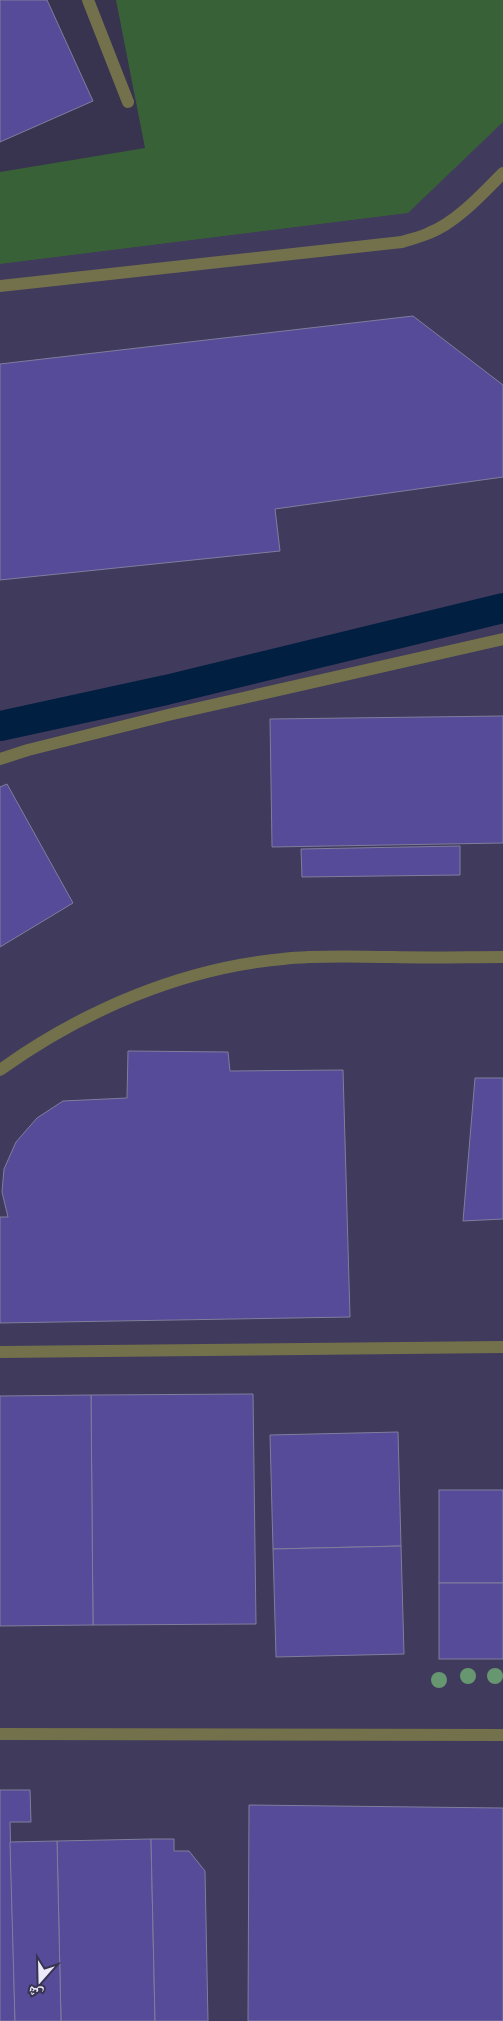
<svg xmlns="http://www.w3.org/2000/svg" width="503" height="2021" font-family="'Source Sans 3','Noto Naskh Arabic',sans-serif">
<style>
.built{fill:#403a5c}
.green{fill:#396138}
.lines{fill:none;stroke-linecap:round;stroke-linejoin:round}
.canal{stroke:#011f41;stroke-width:30}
.building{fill:#564b99;stroke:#7f7e9d}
.lane{stroke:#73714b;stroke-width:12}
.street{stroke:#73714b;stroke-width:12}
.tree{fill:#679770}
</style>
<rect width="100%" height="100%" fill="#38334e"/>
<polygon class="built" points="503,77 503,2021 0,2021 0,249"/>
<polygon class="green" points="116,0 503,0 503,122 408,213 0,264 0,172 145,148"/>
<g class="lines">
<polyline class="canal" points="0,726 166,690 503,608"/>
</g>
<g class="building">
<polygon points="0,0 47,0 93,101 0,142"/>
<polygon points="413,316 503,385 503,477 275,509 280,551 0,580 0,364"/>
<polygon points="503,716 503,843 272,847 270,719"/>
<polygon points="7,784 73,903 0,947 0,787"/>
<polygon points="460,846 460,875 302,877 301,849"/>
<polygon points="128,1051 228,1052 230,1071 343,1070 350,1317 0,1323 0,1217 8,1217 2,1192 4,1169 16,1142 37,1118 63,1101 127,1098"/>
<polygon points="475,1078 503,1078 503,1219 463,1221"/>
<polygon points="253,1394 256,1624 93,1625 91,1395"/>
<polygon points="91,1395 93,1625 0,1626 0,1396"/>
<polygon points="398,1432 401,1546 273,1549 270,1435"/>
<rect x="439" y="1490" width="64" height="93"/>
<polygon points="401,1546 404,1654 276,1657 273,1549"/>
<rect x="439" y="1583" width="64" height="76"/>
<polygon points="0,1790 30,1790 31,1822 10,1822 15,2021 0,2021"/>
<polygon points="249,1805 503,1808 503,2021 248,2021"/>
<polygon points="151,1839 155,2021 61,2021 57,1841"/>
<polygon points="151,1839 174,1839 174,1851 189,1851 205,1871 208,2021 155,2021"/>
<polygon points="57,1841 61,2021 15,2021 10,1842"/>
</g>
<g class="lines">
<g class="lane">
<polyline points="88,0 128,102"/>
<path d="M0 286 402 242C411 239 421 237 429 233 456 223 483 193 503 173"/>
<polyline points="0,759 28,750 168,715 503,639"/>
</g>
<g class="street">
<path d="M0 1070C82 1011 182 968 283 959 319 955 356 957 393 957 430 958 466 957 503 957"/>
<polyline points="0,1352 503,1347"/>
<polyline points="0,1734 503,1735"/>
</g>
</g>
<g class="tree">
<circle cx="468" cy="1676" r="8"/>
<circle cx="495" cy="1676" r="8"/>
<circle cx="439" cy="1680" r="8"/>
</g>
<g transform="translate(40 1981) rotate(200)" stroke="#38334e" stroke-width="4" paint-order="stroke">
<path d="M0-4L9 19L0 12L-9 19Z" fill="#ebe9fa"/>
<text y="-8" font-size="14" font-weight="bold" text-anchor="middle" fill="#ebe9fa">ش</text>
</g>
</svg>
